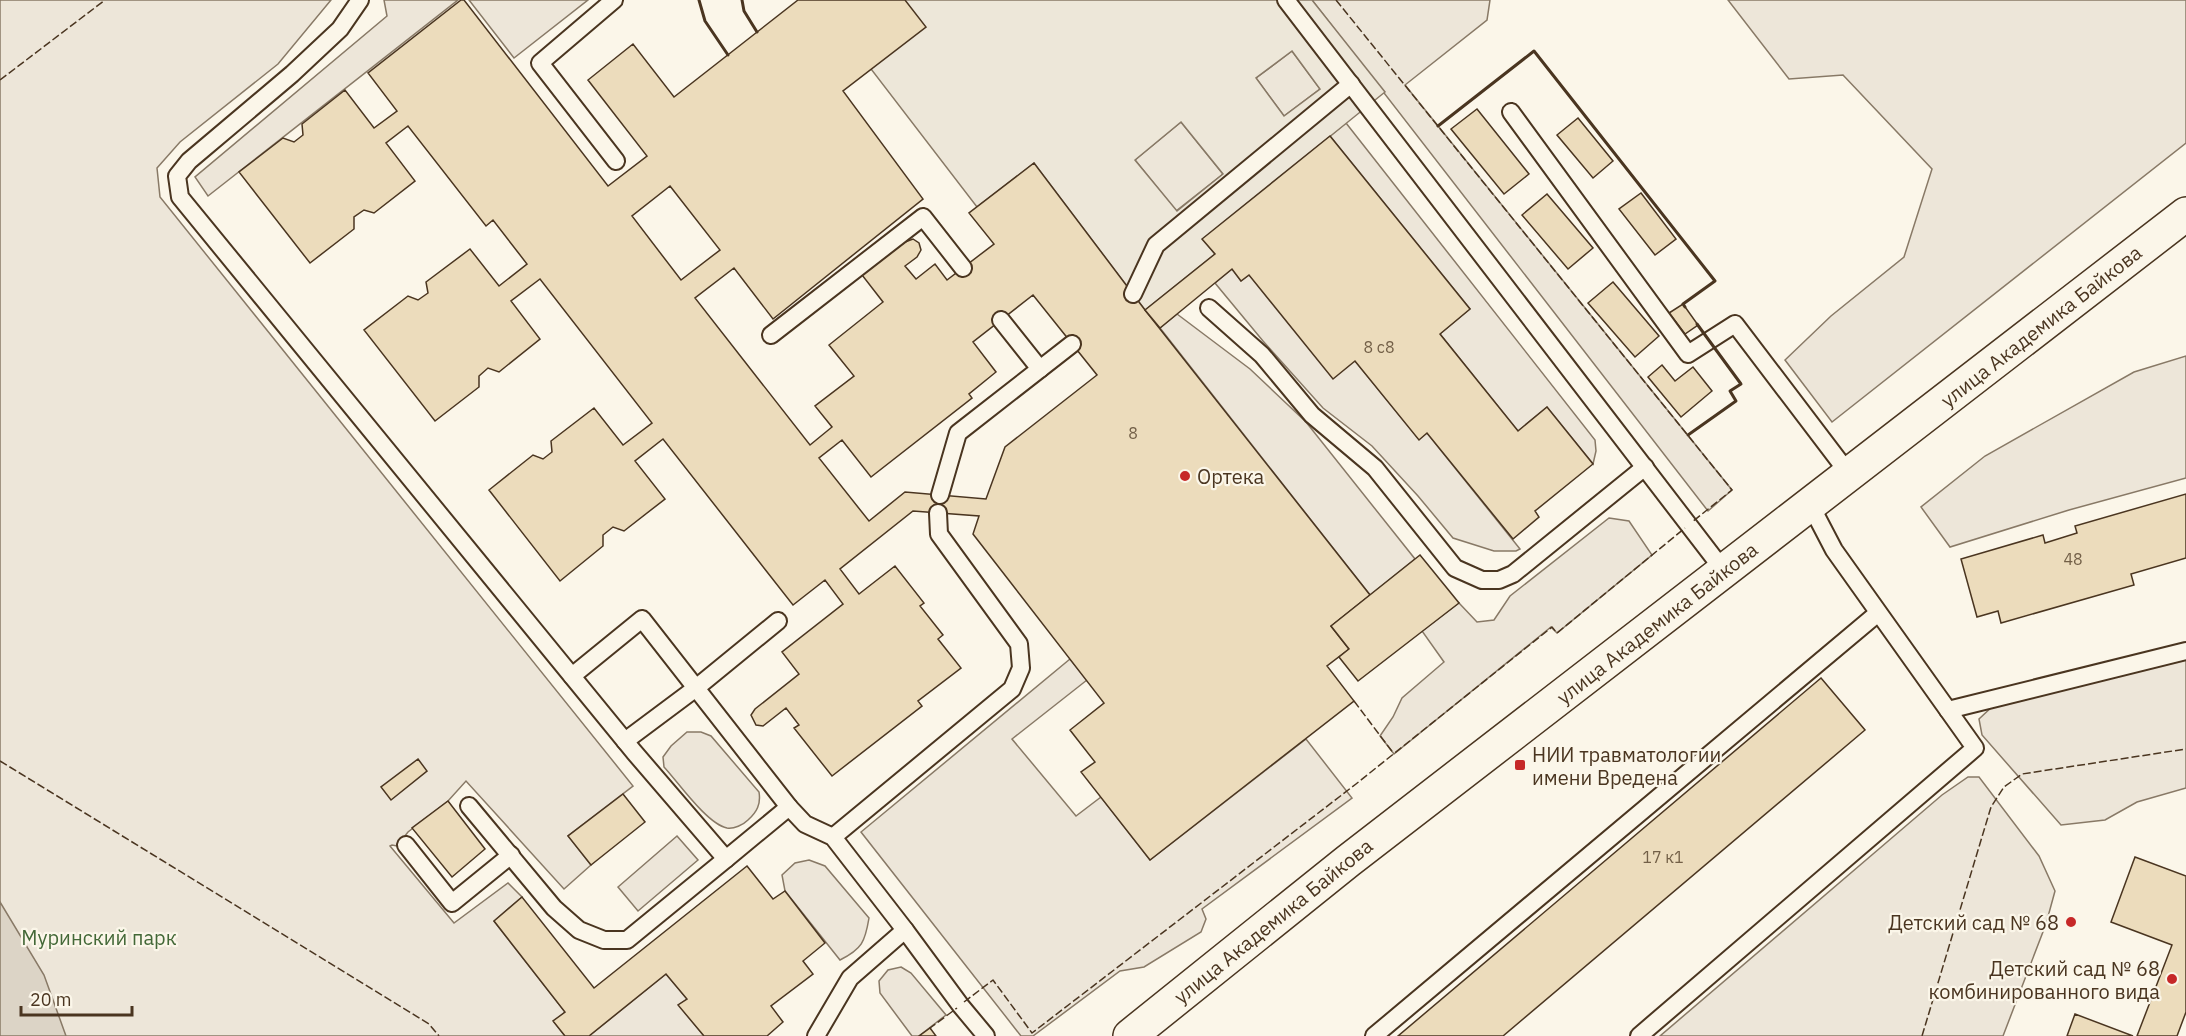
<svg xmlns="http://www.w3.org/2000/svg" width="2186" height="1036" font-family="'IBM Plex Sans',sans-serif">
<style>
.green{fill:#ede6d9;stroke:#887966;stroke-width:1.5}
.parking{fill:#ede7d9;stroke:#887966;stroke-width:1.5;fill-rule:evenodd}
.water{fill:#dcd4c6;stroke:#887966;stroke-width:1.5}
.building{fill:#ecdcbc;stroke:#4a3520;stroke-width:1.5;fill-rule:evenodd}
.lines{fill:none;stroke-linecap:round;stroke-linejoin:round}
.lane-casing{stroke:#4a3520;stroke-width:20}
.secondary-casing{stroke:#4a3520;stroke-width:36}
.lane{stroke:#fbf6e9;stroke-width:16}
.secondary{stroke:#fbf6e9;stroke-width:33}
.fence{stroke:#4a3520;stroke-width:1.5;stroke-dasharray:8 3;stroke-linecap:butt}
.wall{stroke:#4a3520;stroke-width:3}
.poi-dot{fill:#c62828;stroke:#fbf6e9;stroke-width:2}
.labels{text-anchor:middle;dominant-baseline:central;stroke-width:4.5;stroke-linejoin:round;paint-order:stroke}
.number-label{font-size:16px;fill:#725f47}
.street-label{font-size:20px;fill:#4a3520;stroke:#fbf6e9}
.poi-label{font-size:20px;fill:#4a3520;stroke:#fbf6e9;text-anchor:start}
.park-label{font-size:20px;fill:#436837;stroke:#fbf6e9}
</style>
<rect width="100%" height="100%" fill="#fbf6e9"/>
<g class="green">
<polygon points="0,0 331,0 278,64 180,142 157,168 160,197 633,786 568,836 591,865 564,889 466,781 448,801 408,832 397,846 392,845 390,846 454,923 508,883 522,897 494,921 565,1012 554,1022 565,1036 0,1036"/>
<polygon points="384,0 458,0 208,196 195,177 387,16"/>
<polygon points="469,0 588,0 514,58"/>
<polygon points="1312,0 1490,0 1487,20 1405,85 1732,490 1708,511"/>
<polygon points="1728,0 2186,0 2186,143 1832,422 1785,360 1831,316 1904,257 1932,169 1843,75 1789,79"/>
<polygon points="1292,51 1320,89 1284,116 1256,78"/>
<polygon points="1181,122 1223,174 1176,211 1135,160"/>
<polygon points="1346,123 1595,440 1596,451 1593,464 1547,407 1518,431 1440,334 1470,309 1330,136"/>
<polygon points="1232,269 1241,281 1249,275 1355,361 1419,439 1427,433 1520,549 1516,551 1494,551 1453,538 1418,496 1372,446 1323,408 1263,341 1215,283"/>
<polygon points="1177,314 1250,369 1306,422 1415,559 1370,595 1160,328"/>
<polygon points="2186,356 2186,478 2069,510 1950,547 1921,507 1985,456 2134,372"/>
<polygon points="1609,518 1629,521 1652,555 1557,633 1551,627 1394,754 1380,736 1393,717 1402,698 1444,662 1422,631 1459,603 1477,622 1494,620 1510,596"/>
<polygon points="2186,647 2186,788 2137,802 2105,820 2061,825 1982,735 1979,719 1994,705"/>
<polygon points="1070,659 1087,680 1012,739 1076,816 1101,797 1150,860 1306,739 1352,798 1202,909 1206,919 1201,932 1144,967 1120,971 1033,1036 1021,1036 861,832"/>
<path d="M687 732H701L711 736 759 792C761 804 757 812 748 820 743 825 734 829 727 828 707 824 678 782 664 767L663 757 671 746Z"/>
<polygon points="1968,777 1979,777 2039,856 2055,891 2046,924 2003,1036 1660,1036 1942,795"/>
<polygon points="677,836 698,860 638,911 618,887"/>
<path d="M809 860 825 866 869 918C865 942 862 949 840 960L785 891 782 875 795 863Z"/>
<polygon points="901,967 911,973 946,1015 919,1036 912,1036 880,993 879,981 888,970"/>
<polygon points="666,974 687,999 679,1005 704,1036 589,1036"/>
</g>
<path class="parking" d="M905 0H1312L1385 92 1203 239 1215 254 1145 310 1034 163 977 207 871 69ZM1292 51 1320 89 1284 116 1256 78ZM1181 122 1223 174 1177 211 1135 160Z"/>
<polygon class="water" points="0,902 44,975 66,1036 0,1036"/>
<g class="building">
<path d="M461 0H464L608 186 647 156 588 80 633 44 674 97 798 0H905L926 27 843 91 923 199 773 319 734 268 695 298 810 445 832 427 815 406 854 376 829 345 883 302 862 275 905 242 913 239 919 243 921 250 917 257 905 266 916 279 935 264 947 280 994 244 969 213 1034 163 1145 310 1370 595 1331 626 1349 649 1327 666 1354 701 1150 860 1081 772 1095 762 1070 730 1104 703 973 534 979 516 913 511 840 569 859 594 895 566 924 603 920 606 943 635 938 639 961 668 918 701 922 706 832 776 794 728 799 725 786 708 763 726 756 725 751 715 755 709 799 674 782 652 843 604 825 580 793 605 663 439 635 461 665 499 624 531 613 527 603 535V546L560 581 489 490 533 455 543 459 552 452 551 441 594 408 623 445 652 423 540 279 511 301 540 339 499 372 488 368 479 376V387L435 421 364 330 408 296 418 300 428 293 426 282 470 249 499 286 527 264 493 220 486 226 408 126 386 143 415 181 374 213 364 210 354 217V229L310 263 239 172 283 138 294 142 303 135 302 124 345 90 374 128 397 111 368 73ZM670 186 720 250 681 280 632 216ZM1033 295 1097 375 1005 447 986 499 905 492 869 521 819 458 842 440 871 477 972 398 969 394 996 372 973 342Z"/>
<polygon points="1477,109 1529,174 1504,194 1451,129"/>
<polygon points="1578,118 1613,161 1593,178 1557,135"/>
<polygon points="1330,136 1470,309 1440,334 1518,431 1547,407 1593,464 1535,511 1539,517 1513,539 1427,433 1419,440 1355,361 1333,379 1249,275 1241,281 1232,269 1160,328 1145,310 1215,254 1202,239"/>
<polygon points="1641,193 1676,239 1655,255 1619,209"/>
<polygon points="1547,194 1593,248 1568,269 1522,215"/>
<polygon points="1613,282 1659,336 1635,357 1588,303"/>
<polygon points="1683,304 1698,325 1685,334 1669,313"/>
<polygon points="1662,365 1675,381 1693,367 1712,391 1681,417 1648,377"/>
<polygon points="2186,494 2186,558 2131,574 2134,585 2001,623 1998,611 1977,617 1961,559 2043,535 2045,543 2077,533 2075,526"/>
<polygon points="1420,555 1459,603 1358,681 1339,657 1349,649 1331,626"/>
<polygon points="1821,678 1865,730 1503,1036 1398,1036"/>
<polygon points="418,759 427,771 391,800 381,787"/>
<polygon points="623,794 645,822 591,865 568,836"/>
<polygon points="448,801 485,849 452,877 412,828"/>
<polygon points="2135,857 2186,876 2186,1012 2177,1036 2137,1036 2172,945 2111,922"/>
<polygon points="747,866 773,899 785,891 825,943 803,961 813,974 771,1006 783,1022 767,1036 704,1036 678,1005 687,999 666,974 589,1036 565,1036 553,1021 565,1012 494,921 522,897 594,988"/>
<polygon points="2075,1014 2133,1036 2067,1036"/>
<polygon points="930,1028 936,1036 919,1036"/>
</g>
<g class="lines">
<defs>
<g id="lane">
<polyline points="360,0 340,29 292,74 189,161 177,176 180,197 634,752 726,859 789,807 805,824 833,837 905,930 961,1006 986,1036"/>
<polyline points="614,0 540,63 616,161"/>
<polyline points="1286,0 1724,571"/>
<polyline points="1511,112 1688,354 1735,324 1849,474"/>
<polyline points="1133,294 1156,245 1351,84"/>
<polyline points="1209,308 1262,355 1312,415 1375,468 1455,568 1482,580 1499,580 1513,574 1645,467"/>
<polyline points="1001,320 1040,369"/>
<polyline points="771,335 923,217 963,268"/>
<polyline points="940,495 958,433 1072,344"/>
<polyline points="572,676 642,619 789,807"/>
<polyline points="1948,710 2186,651"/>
<polyline points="625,741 696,688 778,621"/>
<polyline points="469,806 554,908 579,930 604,940 627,940 726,859"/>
<polyline points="833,837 1012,689 1021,668 1019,644 939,534 938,513"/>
<polyline points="406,845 452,903 511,855"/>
<polyline points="816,1036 850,978 905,930"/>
<polyline points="1374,1036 1878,613"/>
<polyline points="1639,1036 1975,748 1834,550 1810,504"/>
</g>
<polyline id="secondary" points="1130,1036 1348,861 2186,214"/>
</defs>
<use href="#lane" class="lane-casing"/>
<use href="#secondary" class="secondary-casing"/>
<use href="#lane" class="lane"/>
<use href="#secondary" class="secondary"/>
<g class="fence">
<polyline points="1336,0 1732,490 1692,522"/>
<polyline points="0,80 105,0"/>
<polyline points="1354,701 1394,754"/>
<polyline points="0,761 429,1024 439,1036"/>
<polyline points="964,1002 993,980 1032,1033 1356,784 1552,627 1557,633 1685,528"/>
<polyline points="931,1029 930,1028 957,1008"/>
<polyline points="1922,1036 1991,807 2004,787 2022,774 2186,749"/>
</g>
<g class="wall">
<polyline points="699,0 705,21 728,55"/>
<polyline points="742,0 744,11 757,32"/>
<polyline points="1438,126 1534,51 1715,281 1683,304 1685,307"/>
<polyline points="1688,435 1736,401 1730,391 1741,384 1697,324"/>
</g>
</g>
<g class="poi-dot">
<circle cx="1185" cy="476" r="6"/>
<rect x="1514" y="759" width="12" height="12" rx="3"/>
<circle cx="2071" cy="922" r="6"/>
<circle cx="2172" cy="979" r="6"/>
</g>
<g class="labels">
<g class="number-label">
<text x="1379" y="347">8 с8</text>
<text x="1133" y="433">8</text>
<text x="2073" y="559">48</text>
<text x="1663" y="857">17 к1</text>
</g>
<g class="street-label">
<text transform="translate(2041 326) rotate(-38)">улица Академика Байкова</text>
<text transform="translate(1657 623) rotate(-38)">улица Академика Байкова</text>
<text transform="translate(1273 921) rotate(-39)">улица Академика Байкова</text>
</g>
<g class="poi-label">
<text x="1197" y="476">Ортека</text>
<text x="1532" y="754">НИИ травматологии<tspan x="1532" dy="23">имени Вредена</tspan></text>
<text x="2059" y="922" text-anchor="end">Детский сад № 68</text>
<text x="2160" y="968" text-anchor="end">Детский сад № 68<tspan x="2160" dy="23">комбинированного вида</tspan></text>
</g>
<g class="park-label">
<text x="99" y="937">Муринский парк</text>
</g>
</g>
<path d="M21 1006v9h111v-9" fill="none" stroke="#4a3520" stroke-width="3"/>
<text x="30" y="1006" font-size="18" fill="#4a3520" stroke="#fbf6e9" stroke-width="4.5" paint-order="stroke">20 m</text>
</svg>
